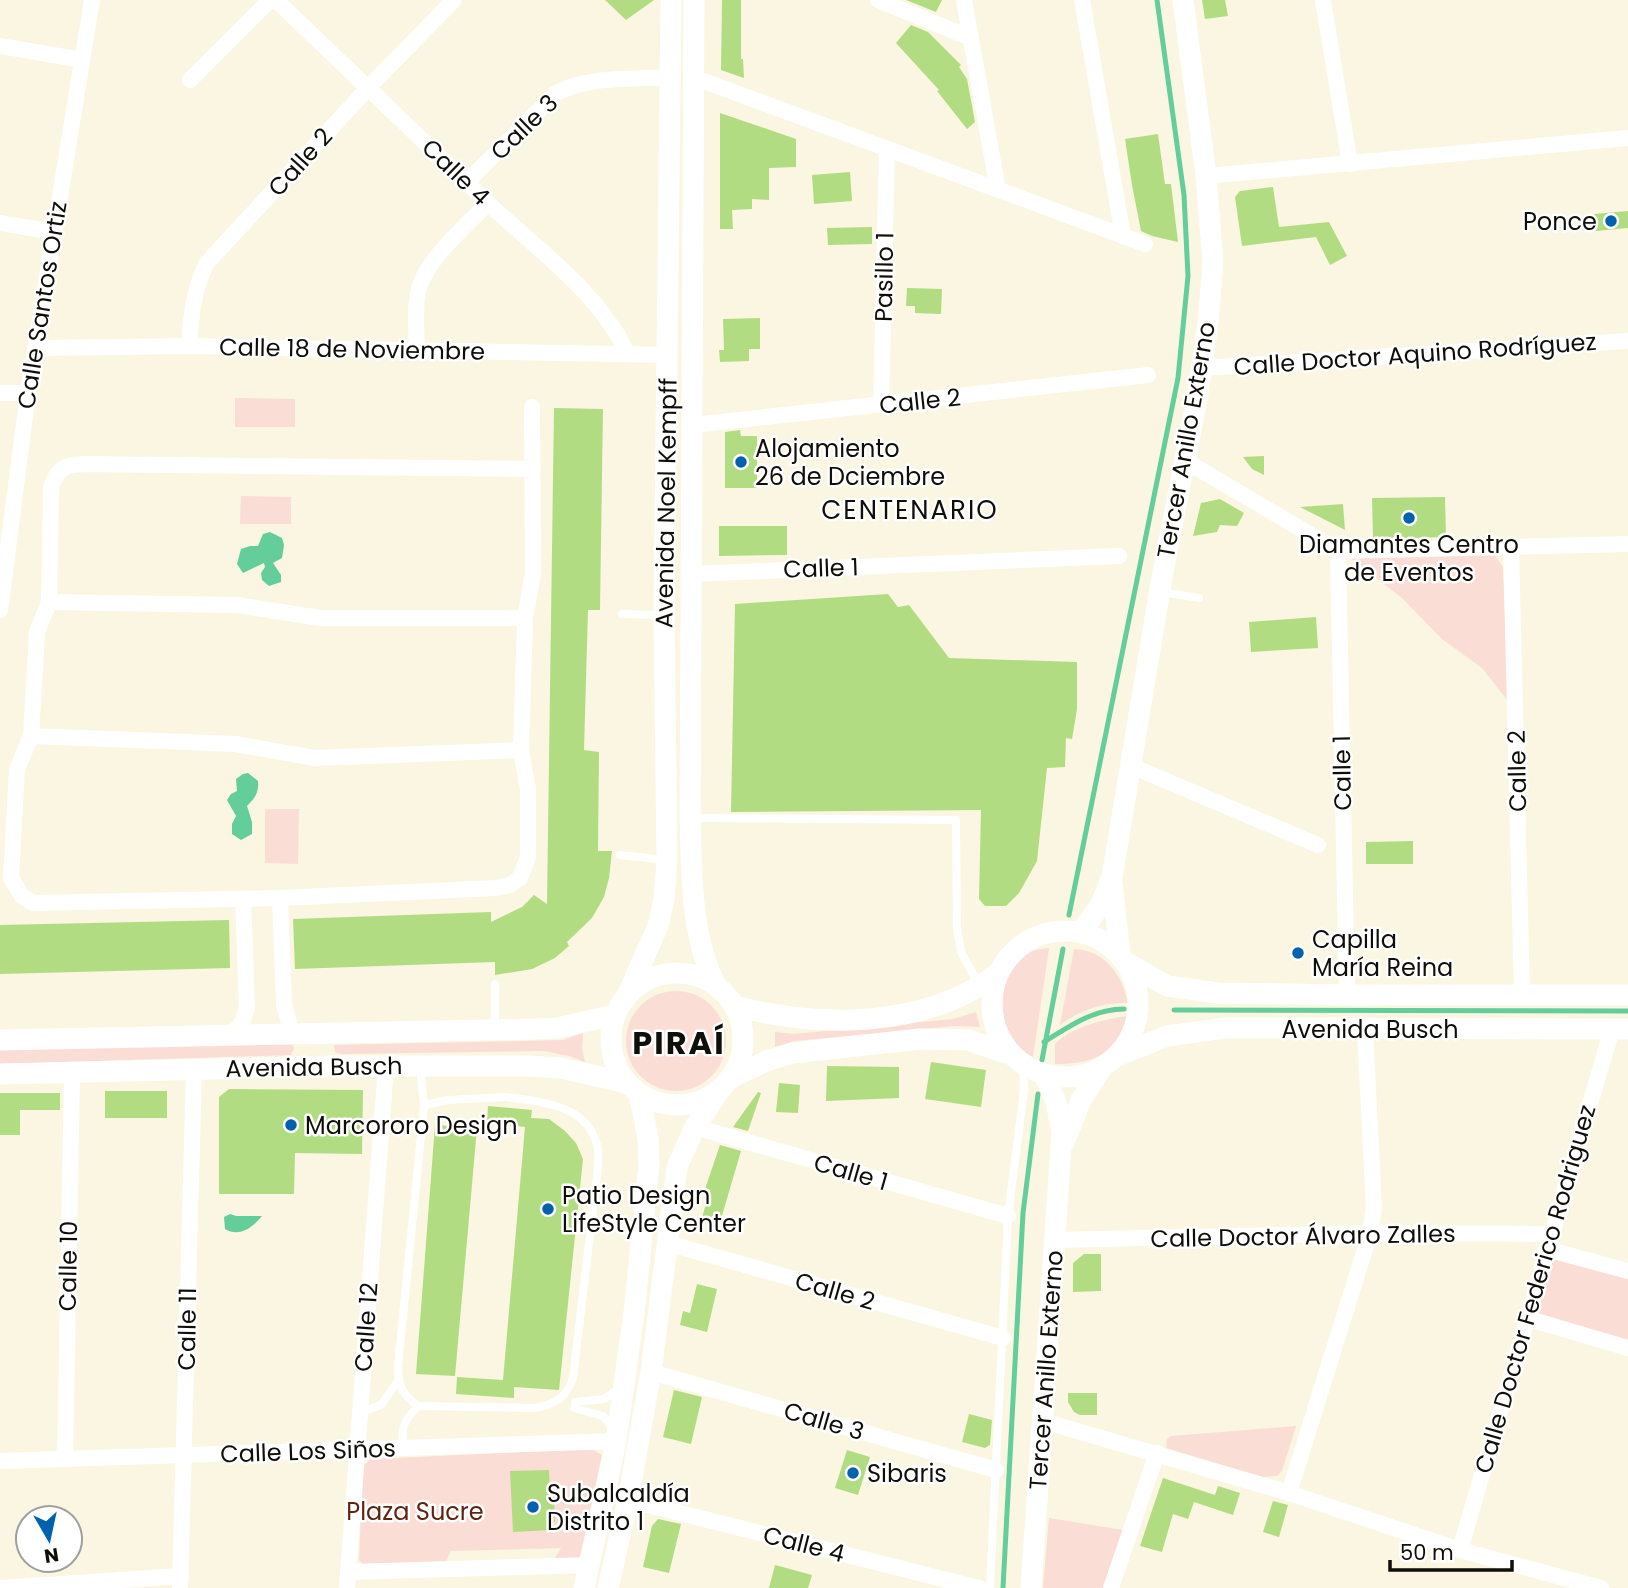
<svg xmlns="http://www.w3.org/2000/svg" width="1628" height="1588" font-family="Poppins,sans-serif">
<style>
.green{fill:#faddd4}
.water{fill:#63ce99}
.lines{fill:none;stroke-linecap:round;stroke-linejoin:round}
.stream{stroke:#63ce99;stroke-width:5}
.building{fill:#b2dc81}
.lane{stroke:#fff;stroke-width:8}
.street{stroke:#fff;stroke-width:16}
.secondary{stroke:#fff;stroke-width:21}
.poi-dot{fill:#0061ae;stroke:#fff;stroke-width:2.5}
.labels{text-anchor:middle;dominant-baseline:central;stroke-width:5;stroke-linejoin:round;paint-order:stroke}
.street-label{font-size:24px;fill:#0f0e08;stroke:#fff}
.poi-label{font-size:24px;fill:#0f0e08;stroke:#fff;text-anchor:start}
.park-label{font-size:24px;fill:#602310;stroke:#fff}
.neighbourhood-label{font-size:26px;letter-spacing:2px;fill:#0f0e08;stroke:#fff}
.district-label{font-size:32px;font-weight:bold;letter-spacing:2px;fill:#0f0e08;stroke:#fff}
</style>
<rect width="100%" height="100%" fill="#faf6e1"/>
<g class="green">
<polygon points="235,398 295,399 295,427 235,427"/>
<polygon points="241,496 291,497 291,524 240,524"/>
<polygon points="1493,553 1503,567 1508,701 1482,668 1442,639 1402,598 1351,558"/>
<polygon points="265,809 299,809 298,864 265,863"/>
<path d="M1049 948 1033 1057C993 1040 992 971 1032 951 1037 949 1044 949 1049 948Z"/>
<path d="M1074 949C1105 950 1122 975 1128 1003 1103 1002 1080 1010 1060 1025Z"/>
<circle cx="676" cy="1041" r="50"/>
<polygon points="976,1012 980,1027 955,1026 794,1041 775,1047 775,1032 794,1034 953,1019"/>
<path d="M1127 1016C1118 1055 1092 1064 1055 1064V1044C1074 1026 1102 1020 1127 1016Z"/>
<polygon points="583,1033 582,1049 585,1062 569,1056 544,1051 342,1054 335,1052 334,1045 563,1040"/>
<polygon points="291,1042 294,1048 291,1055 0,1064 0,1050"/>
<polygon points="1551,1255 1628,1276 1628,1341 1534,1315"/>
<polygon points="1296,1426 1282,1471 1277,1476 1263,1477 1166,1448 1167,1439 1171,1436"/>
<polygon points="592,1449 603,1456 585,1553 576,1561 553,1562 561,1548 451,1551 444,1565 366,1567 359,1560 363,1466 371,1459"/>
<polygon points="1049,1518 1123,1530 1104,1588 1043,1588"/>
</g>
<g class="water">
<polygon points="270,532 282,538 284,545 282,558 273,563 281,575 281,582 269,586 262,580 261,573 265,567 264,563 243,573 237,564 241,549 250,546 258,546 263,534"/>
<path d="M248 773 258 781C259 793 255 798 247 806L252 822V834L241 840 232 834V824L236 816 227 800 231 794 237 791 236 779 243 774Z"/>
<path d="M230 1214 236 1216H262C253 1227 240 1238 225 1229L224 1217Z"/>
</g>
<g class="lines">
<g class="stream">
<polyline points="1069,915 1178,378 1188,276 1184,195 1157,0"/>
<polyline points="1174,1010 1628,1011"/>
<path d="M1044 1042C1070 1026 1093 1009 1124 1009"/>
<polyline points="1042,1060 1063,949"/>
<polyline points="1003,1588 1023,1213 1038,1094"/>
</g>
</g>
<g class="building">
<polygon points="605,0 654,0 626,20"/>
<polygon points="722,0 741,0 741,59 743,59 744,78 721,70"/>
<polygon points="906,0 942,0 936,12"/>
<polygon points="1202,0 1225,0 1228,16 1205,19"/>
<polygon points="911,25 928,32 961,65 959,67 967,79 975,122 967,129 937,91 939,90 896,43"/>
<polygon points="720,113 796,139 796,167 769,168 769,200 752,199 752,209 732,210 733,229 720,229"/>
<polygon points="1158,134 1165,184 1171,184 1178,242 1152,236 1141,231 1132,185 1125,139"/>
<polygon points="850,172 852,201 814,204 812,175"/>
<polygon points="1273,187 1279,227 1329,222 1347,256 1330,265 1316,237 1242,246 1235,197 1240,191"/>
<polygon points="1628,211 1628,228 1596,231 1594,214"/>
<polygon points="872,227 872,244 828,245 827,228"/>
<polygon points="907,288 942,289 941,314 915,313 915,306 906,306"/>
<polygon points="760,318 760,349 749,349 749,361 720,362 719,350 724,350 723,319"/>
<polygon points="554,408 603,409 600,610 588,610 584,750 599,752 598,851 612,851 609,878 604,897 592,918 567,942 569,946 555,958 532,969 495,975 495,962 295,969 293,919 491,912 491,922 522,907 534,895 547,904"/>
<polygon points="740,430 741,436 757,436 757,488 725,488 725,432"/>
<polygon points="1264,456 1264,475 1252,469 1243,457"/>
<polygon points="1445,497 1446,537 1373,539 1372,498"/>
<polygon points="1220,499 1244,513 1237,526 1220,525 1217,532 1193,536 1201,503"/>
<polygon points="1343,504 1345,530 1300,507"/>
<polygon points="719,526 787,526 787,555 719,556"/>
<polygon points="888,594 898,607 909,605 949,658 1077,662 1077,709 1072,739 1066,738 1065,767 1047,768 1037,861 1019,893 1006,906 985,906 979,899 981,810 731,812 735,604"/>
<polygon points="1316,617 1318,648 1251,652 1249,622"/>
<polygon points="1413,841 1413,864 1366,864 1366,842"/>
<polygon points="229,920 230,968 0,974 0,925"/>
<polygon points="931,1062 986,1070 981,1107 925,1099"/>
<polygon points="827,1066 899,1067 899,1098 826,1101"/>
<polygon points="779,1083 800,1085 798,1113 776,1112"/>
<polygon points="229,1089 363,1090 362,1154 295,1153 294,1194 219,1194 219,1097"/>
<rect x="105" y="1091" width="62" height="27"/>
<polygon points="758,1092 761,1093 748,1131 733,1127"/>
<polygon points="0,1093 60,1093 60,1110 20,1110 20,1135 0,1135"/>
<polygon points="488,1106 532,1110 531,1118 549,1119 565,1131 576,1143 583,1159 559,1390 514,1387 514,1398 456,1394 457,1377 503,1380 525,1127 487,1123"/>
<polygon points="435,1125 477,1128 455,1376 416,1374"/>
<polygon points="720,1145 741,1151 719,1226 701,1221 710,1190 705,1189"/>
<polygon points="1084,1254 1101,1254 1101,1291 1073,1292 1073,1263"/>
<polygon points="697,1284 717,1289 707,1332 680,1325 683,1311 690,1313"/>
<polygon points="674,1390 702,1397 691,1444 663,1437"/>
<polygon points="1068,1393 1097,1393 1097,1415 1080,1415 1074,1412 1068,1402"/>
<polygon points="969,1414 992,1420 990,1445 985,1448 962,1442"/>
<polygon points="847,1450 870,1457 858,1495 835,1488"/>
<polygon points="549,1470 550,1493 554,1493 555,1522 551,1522 551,1530 513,1532 510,1471"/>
<polygon points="1163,1478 1215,1495 1218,1486 1240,1493 1233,1515 1194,1502 1188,1519 1173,1514 1162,1552 1140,1546"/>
<polygon points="1273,1501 1288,1505 1279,1537 1263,1532"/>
<polygon points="658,1519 681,1524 669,1573 643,1567 652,1526"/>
<polygon points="775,1565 812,1575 808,1588 769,1588"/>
</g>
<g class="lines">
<g class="lane">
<polyline points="1162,592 1199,598"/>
<polyline points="622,614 661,615"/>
<polyline points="690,818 956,820 957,929 961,952 978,983"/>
<polyline points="620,855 667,860"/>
<polyline points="495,984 495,1030"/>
<polyline points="420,1069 424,1105"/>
<path d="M505 1097C538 1101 587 1104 597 1145 599 1151 598 1160 598 1167L573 1378C566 1398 556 1404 535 1408L419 1406C402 1396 398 1385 398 1366L424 1105 448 1100Z"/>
<polyline points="575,1402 604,1399 619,1388"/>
<polyline points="574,1408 603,1416 613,1428"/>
<polyline points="359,1413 381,1405 398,1381"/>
<path d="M404 1448C400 1428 404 1419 419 1406"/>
<polyline points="990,1588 1008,1216 1024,1090 1023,1064"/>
</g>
<g class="street">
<path d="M276 0C346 67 416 134 487 202 535 248 597 290 627 352"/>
<polyline points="878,0 971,38"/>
<polyline points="964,0 998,190"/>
<polyline points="1082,0 1123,236"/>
<polyline points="1323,0 1350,164"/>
<polyline points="0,46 82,60"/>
<polyline points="693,77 1145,244"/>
<polyline points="190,80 270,0"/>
<polyline points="1206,176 1628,138"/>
<path d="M467 182 555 94C588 75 633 80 670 77"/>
<polyline points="0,223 54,232"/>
<path d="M189 346C191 317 193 292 206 264L368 88 454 0"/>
<polyline points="35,348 189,346 669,355"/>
<path d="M417 352C417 333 414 310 418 292 425 260 466 226 488 203"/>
<polyline points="1202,368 1628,341"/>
<polyline points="0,393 28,393"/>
<polyline points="881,405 887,149"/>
<path d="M532 407 533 573 525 618 521 750 528 789V857L520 878 510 885 496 888 280 898 33 903 22 896 11 878 17 769 31 736 37 632 49 602 51 487C59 466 65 465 86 464L533 469"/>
<polyline points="693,425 1148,375"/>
<polyline points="1184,460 1338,551"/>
<polyline points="1511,547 1522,995"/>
<polyline points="1338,551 1347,995"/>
<polyline points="1338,551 1628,544"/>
<polyline points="691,574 1119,556"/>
<polyline points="49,602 237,605 319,618 525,618"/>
<polyline points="0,610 28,393 92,0"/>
<polyline points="31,736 235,744 315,758 521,750"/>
<polyline points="1131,766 1318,845"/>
<polyline points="280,898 284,1005 292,1033"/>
<polyline points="230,1036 242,1023 247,1008 243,899"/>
<polyline points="695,1127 1008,1216"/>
<polyline points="1055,1240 1370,1233 1551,1234"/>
<polyline points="667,1243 1003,1338"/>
<polyline points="1546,1249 1628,1271"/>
<polyline points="1526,1318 1628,1348"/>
<polyline points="651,1372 996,1470"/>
<polyline points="1043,1421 1289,1493 1460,1550 1601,1588"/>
<polyline points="65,1459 72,1073"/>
<polyline points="0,1461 616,1441"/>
<polyline points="1289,1493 1370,1233 1374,1208 1365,1030"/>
<polyline points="628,1500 979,1588"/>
<polyline points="1460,1550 1612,1029"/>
<polyline points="348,1572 590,1565"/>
<polyline points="0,1588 181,1576"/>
<polyline points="180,1588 194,1069"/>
<polyline points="347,1588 386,1066"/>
<polyline points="1111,1588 1157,1453"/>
</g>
<g class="secondary">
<path d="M694 0 690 818C692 876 690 933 716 986"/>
<polyline points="1112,882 1120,954"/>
<circle cx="1065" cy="1004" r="73"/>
<polyline points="1081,932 1100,906 1112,877 1162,577 1197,399 1208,323 1213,262 1206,176 1183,0"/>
<polyline points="1126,962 1167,986 1218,993 1347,995 1628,995"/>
<circle cx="677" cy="1039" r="66"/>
<polyline points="626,998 658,926 664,900 667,860 664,615 671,0"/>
<path d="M734 1006C820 1028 924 1029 997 974"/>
<polyline points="0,1040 533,1029 557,1028 615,1015"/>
<polyline points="1117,1056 1167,1036 1225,1028 1628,1029"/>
<polyline points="0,1074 336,1066 529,1066 560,1068 627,1083"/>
<polyline points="730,1078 769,1060 793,1053 920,1039 968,1040 1012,1055"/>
<polyline points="1064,1143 1081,1100 1102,1067"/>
<polyline points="584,1588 616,1441 635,1305 649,1164 648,1138 639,1094"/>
<polyline points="608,1588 628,1500 651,1372 677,1167 695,1127 722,1087"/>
<polyline points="1031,1588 1062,1132 1056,1102 1044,1074"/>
</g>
</g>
<g class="poi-dot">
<circle cx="1611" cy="221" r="7"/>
<circle cx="741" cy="462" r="7"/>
<circle cx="1409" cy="518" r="7"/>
<circle cx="1298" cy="953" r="7"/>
<circle cx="291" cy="1125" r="7"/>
<circle cx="548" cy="1209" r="7"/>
<circle cx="853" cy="1473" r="7"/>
<circle cx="533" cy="1507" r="7"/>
</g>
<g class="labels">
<g class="street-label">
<text transform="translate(524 127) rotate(-44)">Calle 3</text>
<text transform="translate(300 162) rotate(-48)">Calle 2</text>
<text transform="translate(456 172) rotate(44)">Calle 4</text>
<text transform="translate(884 277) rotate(-89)">Pasillo 1</text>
<text transform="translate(42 305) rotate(-81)">Calle Santos Ortiz</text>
<text transform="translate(352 349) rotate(1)">Calle 18 de Noviembre</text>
<text transform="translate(1415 354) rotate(-4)">Calle Doctor Aquino Rodríguez</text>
<text transform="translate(920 401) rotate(-6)">Calle 2</text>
<text transform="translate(1186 440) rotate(-80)">Tercer Anillo Externo</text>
<text transform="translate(666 503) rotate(-89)">Avenida Noel Kempff</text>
<text transform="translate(821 568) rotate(-2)">Calle 1</text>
<text transform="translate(1517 771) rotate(-91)">Calle 2</text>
<text transform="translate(1342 773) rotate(-91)">Calle 1</text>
<text x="1370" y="1029">Avenida Busch</text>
<text transform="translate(314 1067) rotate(-1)">Avenida Busch</text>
<text transform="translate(851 1172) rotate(16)">Calle 1</text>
<text transform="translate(1303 1236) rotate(-1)">Calle Doctor Álvaro Zalles</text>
<text transform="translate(68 1266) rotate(-89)">Calle 10</text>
<text transform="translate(1535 1289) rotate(-74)">Calle Doctor Federico Rodriguez</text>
<text transform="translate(835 1291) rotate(16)">Calle 2</text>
<text transform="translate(366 1327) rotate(-86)">Calle 12</text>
<text transform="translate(187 1329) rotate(-89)">Calle 11</text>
<text transform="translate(1046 1370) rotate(-86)">Tercer Anillo Externo</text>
<text transform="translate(824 1421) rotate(16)">Calle 3</text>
<text transform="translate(308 1451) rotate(-2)">Calle Los Siños</text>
<text transform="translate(804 1544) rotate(14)">Calle 4</text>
</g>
<g class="poi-label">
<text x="1597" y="221" text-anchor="end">Ponce</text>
<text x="755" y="448">Alojamiento<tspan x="755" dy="28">26 de Dciembre</tspan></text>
<text x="1409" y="544" text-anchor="middle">Diamantes Centro<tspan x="1409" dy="28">de Eventos</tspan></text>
<text x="1312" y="939">Capilla<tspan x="1312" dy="28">María Reina</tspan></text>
<text x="305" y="1125">Marcororo Design</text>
<text x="562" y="1195">Patio Design<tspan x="562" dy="28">LifeStyle Center</tspan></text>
<text x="867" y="1473">Sibaris</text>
<text x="547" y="1493">Subalcaldía<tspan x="547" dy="28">Distrito 1</tspan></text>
</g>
<g class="park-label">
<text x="415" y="1511">Plaza Sucre</text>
</g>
<g class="neighbourhood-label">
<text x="910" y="510">CENTENARIO</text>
</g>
<g class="district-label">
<text x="679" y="1042">PIRAÍ</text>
</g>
</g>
<g transform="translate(49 1539) rotate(171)"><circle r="33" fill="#ffffff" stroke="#9f9f9c" stroke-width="2"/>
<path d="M0-5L12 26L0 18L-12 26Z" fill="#0061ae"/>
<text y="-10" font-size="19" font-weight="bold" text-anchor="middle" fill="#0f0e08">N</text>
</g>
<path d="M1390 1560v10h122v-10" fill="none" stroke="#0f0e08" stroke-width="3.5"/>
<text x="1400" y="1560" font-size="21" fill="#0f0e08" stroke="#ffffff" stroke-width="5" paint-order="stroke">50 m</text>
</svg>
